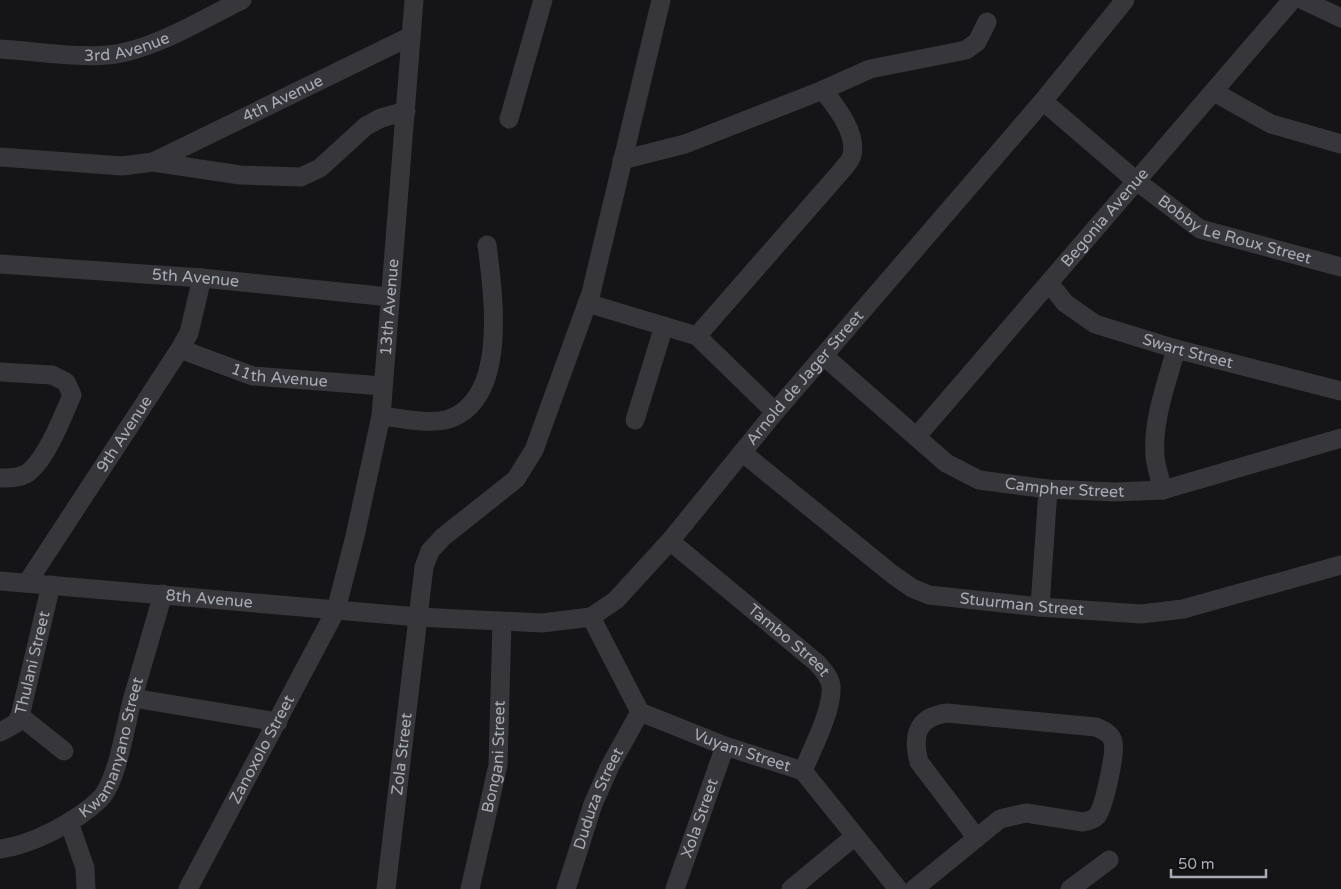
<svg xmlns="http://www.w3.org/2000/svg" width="1341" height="889" font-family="'Varela Round',sans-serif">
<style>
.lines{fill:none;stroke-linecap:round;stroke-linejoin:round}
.minor{stroke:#37373b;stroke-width:19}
.labels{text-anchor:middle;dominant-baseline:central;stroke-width:4;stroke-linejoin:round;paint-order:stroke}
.street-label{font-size:16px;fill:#a8acb6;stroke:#101012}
</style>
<rect width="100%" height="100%" fill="#151517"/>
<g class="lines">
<g class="minor">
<polyline points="1303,0 1341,18"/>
<path id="s1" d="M0 49C37 51 91 61 126 52 167 42 205 18 242 0"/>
<polyline points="823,90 870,69 966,50 977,42 987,22"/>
<polyline points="1214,92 1271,124 1341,144"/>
<path id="s2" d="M1043 101 1135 180 1200 229 1341 267"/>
<polyline points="509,119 543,0"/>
<path id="s3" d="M0 157 122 166 153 162 411 36"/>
<path d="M622 160 685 144 823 90C836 107 857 132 852 155 851 160 846 165 843 169L697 336"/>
<polyline points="153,162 240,175 301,177 320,168 366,126 381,118 406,111"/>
<path id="s4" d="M0 264 202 278 390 297"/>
<path id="s5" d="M1049 283 1065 303 1095 324 1176 349 1341 391"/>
<polyline points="587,303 697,336 775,412"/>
<path id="s6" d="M180 349 253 376 383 386"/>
<path id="s7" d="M825 357 946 463 979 480 1048 489 1115 492 1163 490 1341 438"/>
<path d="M0 372 52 375 66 382 72 395C63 416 47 457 30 471 23 478 10 478 0 478"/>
<path d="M381 416C401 418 429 425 449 419 509 398 493 293 487 245"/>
<polyline points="635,420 664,326"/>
<path id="s8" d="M917 436 1292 0"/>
<path id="s9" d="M743 453 892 574 912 588 929 595 1040 607 1141 614 1183 609 1341 565"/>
<path d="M1163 490C1160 479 1156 467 1155 456 1152 421 1167 382 1176 349"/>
<path id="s10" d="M670 541 817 663C823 670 830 677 831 686 833 710 812 749 803 771"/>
<path id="s11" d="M0 581 418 617 542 623 591 617 616 600 670 541 775 412 1043 101 1125 0"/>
<path id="s12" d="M27 583 180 349 189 333 202 278"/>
<polyline points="1040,607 1048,489"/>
<path id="s13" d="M591 617 640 712 725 746 803 771 898 889"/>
<polyline points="133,698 278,722"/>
<polyline points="20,716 64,751"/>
<path id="s14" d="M0 732 15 724 20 716 51 585"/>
<polyline points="69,822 85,868 86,889"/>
<path id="s15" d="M0 849C32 845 78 821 101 798 118 779 126 722 133 697 143 662 153 628 163 594"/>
<path id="s16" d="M188 889 336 610 355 536 381 416 414 0"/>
<path id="s17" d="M386 889 424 567 430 551 443 537 516 479 534 450 591 293 661 0"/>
<path id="s18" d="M470 889 498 765 502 622"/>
<path id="s19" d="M566 889 593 804 610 766 640 712"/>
<path id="s20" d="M675 889 725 746"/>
<polyline points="791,889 855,836"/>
<path d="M914 889 1000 819 1026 813 1083 822C1089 821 1093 820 1097 816 1104 807 1116 753 1113 742 1112 734 1103 730 1096 727L947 713C917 717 912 735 919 762L976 837"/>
<polyline points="1070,889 1109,860"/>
</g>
</g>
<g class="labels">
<g class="street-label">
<text stroke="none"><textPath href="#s1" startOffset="128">3rd Avenue</textPath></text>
<text stroke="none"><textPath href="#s3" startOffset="298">4th Avenue</textPath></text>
<text stroke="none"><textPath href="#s8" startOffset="288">Begonia Avenue</textPath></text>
<text stroke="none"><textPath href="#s2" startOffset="235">Bobby Le Roux Street</textPath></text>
<text stroke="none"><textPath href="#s4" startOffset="196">5th Avenue</textPath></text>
<text stroke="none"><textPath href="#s16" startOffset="624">13th Avenue</textPath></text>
<text stroke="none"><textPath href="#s5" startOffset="159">Swart Street</textPath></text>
<text stroke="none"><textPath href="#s6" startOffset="104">11th Avenue</textPath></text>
<text stroke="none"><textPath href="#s11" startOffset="915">Arnold de Jager Street</textPath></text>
<text stroke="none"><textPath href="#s12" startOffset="178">9th Avenue</textPath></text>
<text stroke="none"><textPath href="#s7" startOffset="284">Campher Street</textPath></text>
<text stroke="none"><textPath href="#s11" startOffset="210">8th Avenue</textPath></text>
<text stroke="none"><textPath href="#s9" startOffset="328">Stuurman Street</textPath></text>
<text stroke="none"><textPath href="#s10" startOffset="155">Tambo Street</textPath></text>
<text stroke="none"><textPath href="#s14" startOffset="81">Thulani Street</textPath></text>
<text stroke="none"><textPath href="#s15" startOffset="165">Kwamanyano Street</textPath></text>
<text stroke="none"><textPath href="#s16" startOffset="158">Zanoxolo Street</textPath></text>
<text stroke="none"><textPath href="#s13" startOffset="216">Vuyani Street</textPath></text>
<text stroke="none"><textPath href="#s17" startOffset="136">Zola Street</textPath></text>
<text stroke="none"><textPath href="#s18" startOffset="135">Bongani Street</textPath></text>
<text stroke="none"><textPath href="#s19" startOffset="96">Duduza Street</textPath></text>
<text stroke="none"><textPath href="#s20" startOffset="75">Xola Street</textPath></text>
</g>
</g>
<path d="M1171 869v8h95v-8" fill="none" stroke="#a8acb6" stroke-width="2.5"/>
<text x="1178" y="869" font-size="15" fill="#a8acb6" stroke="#101012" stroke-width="4" paint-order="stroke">50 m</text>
</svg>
